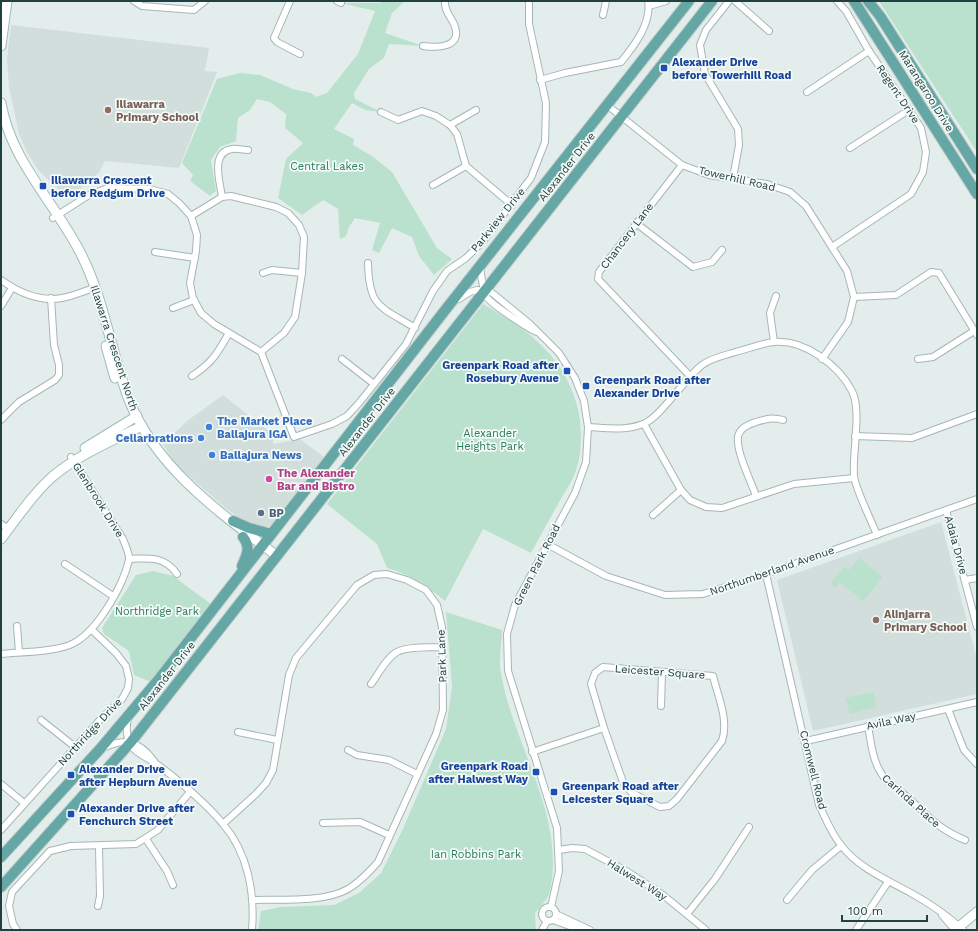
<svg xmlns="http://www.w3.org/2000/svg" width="978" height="931" font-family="'Work Sans',sans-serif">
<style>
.built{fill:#d1dedc}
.green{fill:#bae1cd}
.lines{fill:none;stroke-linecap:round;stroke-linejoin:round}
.street-casing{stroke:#a5b7b5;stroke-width:8}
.secondary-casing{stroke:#a0bbb8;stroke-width:11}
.primary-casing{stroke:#c1caca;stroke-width:12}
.street{stroke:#fff;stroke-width:6}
.secondary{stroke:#fff;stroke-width:9}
.primary{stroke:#64a7a4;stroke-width:10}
.transit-dot{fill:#1a4fb4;stroke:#f4faf8;stroke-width:1.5}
.education-dot{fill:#8d6e63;stroke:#f4faf8;stroke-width:1.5}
.shop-dot{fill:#3f7fe0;stroke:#f4faf8;stroke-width:1.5}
.hotel-dot{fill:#d1479c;stroke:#f4faf8;stroke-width:1.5}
.service-dot{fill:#5c6f8a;stroke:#f4faf8;stroke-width:1.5}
.labels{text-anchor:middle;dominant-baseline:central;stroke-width:3.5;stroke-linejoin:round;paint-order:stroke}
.transit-label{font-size:11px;font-weight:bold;fill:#164399;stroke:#f4faf8;text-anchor:start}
.street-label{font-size:11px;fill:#214140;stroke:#f4faf8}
.education-label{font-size:11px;font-weight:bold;fill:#785e54;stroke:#f4faf8;text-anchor:start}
.park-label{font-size:11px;fill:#277c5a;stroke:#f4faf8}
.shop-label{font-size:11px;font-weight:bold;fill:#366cbe;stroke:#f4faf8;text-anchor:start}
.hotel-label{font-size:11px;font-weight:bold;fill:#b23c85;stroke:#f4faf8;text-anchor:start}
.service-label{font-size:11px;font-weight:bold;fill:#4e5e75;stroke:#f4faf8;text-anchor:start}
</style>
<rect width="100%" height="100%" fill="#e3eeec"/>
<g class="built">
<polygon points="11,25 209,48 205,71 217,72 179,168 105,161 99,173 68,198 38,170 27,152 19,134 9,87 7,59"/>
<polygon points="223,395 271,433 274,444 300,439 324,457 270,526 257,528 248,524 228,510 175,464 163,444 187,421"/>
<polygon points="941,522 977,659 977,694 813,731 777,580"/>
</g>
<g class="green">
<polygon points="382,1 405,1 392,13 385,33 423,46 389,44 384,58 369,69 354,93 355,99 381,112 365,110 352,103 334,129 354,139 353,145 372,156 392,172 437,248 452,259 434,275 419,256 412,237 392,228 379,253 372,250 380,223 355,218 349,227 346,236 340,239 338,209 323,200 302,215 278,198 286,159 303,143 285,128 286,114 270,102 257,99 250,110 238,118 236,141 220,147 211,160 216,191 210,196 190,181 193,175 182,163 217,79 240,73 260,75 293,89 311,93 316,97 327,93 358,54 375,11 341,3 381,3"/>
<polygon points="879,1 977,1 977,152"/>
<path d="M483 304C529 330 568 359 579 414 582 433 582 455 575 473 572 482 566 490 562 497 551 516 541 535 531 553L483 529 445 601C428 587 409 574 387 568L377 544 327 504Z"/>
<polygon points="859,558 883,577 863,601 840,582 835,588 830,584 844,567 849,570"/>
<polygon points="153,571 173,576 211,604 151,682 134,675 129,651 104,634 102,628 136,575"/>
<path d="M446 612 502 630C502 644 498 660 501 673 513 746 566 815 550 891 548 900 540 906 535 913L536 930H258L261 911 280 907 334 905 359 893 381 873 402 831 446 729 452 687Z"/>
<polygon points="874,692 876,707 850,714 845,698"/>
</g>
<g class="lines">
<defs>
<g id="street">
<polyline points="134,1 142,6 194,10 205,1"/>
<polyline points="290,1 274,38 277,42 300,54"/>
<polyline points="337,1 341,3"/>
<polyline points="729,1 706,30 700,45 705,74 738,129 739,145 733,178"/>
<polyline points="735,1 769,31"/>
<polyline points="649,6 666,1"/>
<polyline points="603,15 606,1"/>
<path d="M423 46C437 48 464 48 454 24 450 16 444 10 445 1"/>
<path d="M540 80 565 73 621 62C634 46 652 23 648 1"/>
<polyline points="807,92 869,51"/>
<polyline points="607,105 682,165 709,175 767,184 790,192 806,206 847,271 854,297 848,322 822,359"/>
<polyline points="381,112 398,120 422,111 436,116 450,125 457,134 466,166 512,205"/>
<polyline points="450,125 476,110"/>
<polyline points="850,148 909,110"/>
<polyline points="682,165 599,272 598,279 690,376"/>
<polyline points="433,185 466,166"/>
<path d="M222 197C220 182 210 152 232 149 236 148 243 150 248 150"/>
<polyline points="191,216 222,197 231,196 276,207 288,213 299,225 304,237 302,273 295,317 284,333 261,352"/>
<polyline points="53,218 89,195 108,188 150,189 168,194 179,203 191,216 197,235 196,251 190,283 193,298 201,313 214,324 261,352 294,437 332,424 347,416 359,403 406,344 433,291 447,271 466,258 483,241 531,178 545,142 546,103 529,24 529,1"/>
<polyline points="636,223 693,267 712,262 722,250"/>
<polyline points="832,247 911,194 923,172 926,152 921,128 869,51 846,11 837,1"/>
<polyline points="155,252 195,258"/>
<path d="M368 263C369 308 380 306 415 328"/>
<path d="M480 265C481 276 482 286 486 296 489 303 529 329 537 332"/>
<polyline points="263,273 272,270 302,273"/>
<path d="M1 280C18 292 40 302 62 298 73 296 84 291 94 288"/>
<polyline points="854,297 896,295 931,272 939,273 977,335"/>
<polyline points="459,299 470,292 477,290 491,292 530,324 559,353 575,378 584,401 588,427 586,462 575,493 515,605 507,634 508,671 557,828 559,871 551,907"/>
<polyline points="1,306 12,288"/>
<polyline points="173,308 194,300"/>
<polyline points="774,342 770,313 776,296"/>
<polyline points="342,359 374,384"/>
<polyline points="918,359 933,357 974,331"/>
<path d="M192 376C213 362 217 354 229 333"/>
<polyline points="1,420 19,402 55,380 59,375 59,365 54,345 51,298"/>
<polyline points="644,424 681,490 690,500 706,507 722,508 794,484 854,478"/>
<path d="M588 427C606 428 626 431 643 424 660 418 685 378 702 365 713 357 727 355 739 351 750 348 763 343 774 342 805 339 839 366 852 391 862 410 852 454 854 476 855 488 872 522 877 535"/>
<polyline points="855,436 912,438 977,414"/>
<path d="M756 496C751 481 736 452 738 437 739 429 748 424 756 422 766 419 772 417 783 420"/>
<polyline points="946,510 977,627"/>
<polyline points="653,515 681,490"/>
<polyline points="1,524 9,529"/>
<polyline points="547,544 606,576 665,595 703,594 766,574 977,499"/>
<path d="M129 559C148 558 165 556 177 574"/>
<polyline points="65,564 113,596"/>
<path d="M766 574 819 805C826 819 831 833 841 845 857 867 887 880 911 893 929 903 948 916 963 930"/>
<polyline points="965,580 977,578"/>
<polyline points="17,626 19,652"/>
<path d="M1 654C20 652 58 652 74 643 98 630 123 586 129 560 130 554 125 545 123 539L71 457"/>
<path d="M371 684C378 675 386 658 397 652 409 646 428 648 441 647"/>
<polyline points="661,706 662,673"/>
<polyline points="948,709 964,750 977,764"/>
<path d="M128 718C126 728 126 739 132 747 137 754 148 758 155 763 175 777 208 805 223 824 248 853 255 893 252 930"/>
<polyline points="41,720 75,747"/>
<path d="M868 726C871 741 872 759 881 773 886 783 898 789 906 796 928 815 936 828 965 840"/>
<polyline points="238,732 277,740"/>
<polyline points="806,741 977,702"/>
<path d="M103 748C126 737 139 741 154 761"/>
<polyline points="348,750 357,755 389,760 417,774"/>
<path d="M532 752 604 728 623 782 632 793 660 807 669 806 677 799 722 741C729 720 718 697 713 676L603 667 595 673 591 684 604 728"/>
<polyline points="1,784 24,803"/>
<polyline points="323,823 360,822 389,835"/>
<path d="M223 824 256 794 266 783 273 770 289 675 296 658 357 585 374 575 387 574 407 580 426 590 437 605 442 627 443 710 436 734 378 862C369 872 360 882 348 889 323 903 281 899 253 900"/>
<polyline points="1,830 99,721 122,699 128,688 129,679 126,666 116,653 92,630"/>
<polyline points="146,839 167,871 173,885"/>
<polyline points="559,850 572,848 585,849 628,872 663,895 706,930"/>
<polyline points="787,900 812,870 841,846"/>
<polyline points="98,906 100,896 99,846"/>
<circle cx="549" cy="914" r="7"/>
<polyline points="556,914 590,930"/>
<polyline points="687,914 715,879 749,827"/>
<polyline points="942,915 955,930"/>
<polyline points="553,920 581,930"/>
<polyline points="17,930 13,924 9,906 12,892 50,851 71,846 136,844 158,830 190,792"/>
<polyline points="542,930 547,921"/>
<polyline points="856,930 888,882"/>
</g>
<g id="secondary">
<polyline points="1,46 7,1"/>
<path d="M1 103C11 162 55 202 81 254 104 299 111 352 129 400 156 468 220 513 277 556"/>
<polyline points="106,346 115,378"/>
<polyline points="85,448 137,416"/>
<path d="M1 539C17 518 32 495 52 477 78 455 111 441 142 426"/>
<polyline points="955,930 977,912"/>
</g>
<g id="primary">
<polyline points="854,1 977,194"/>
<polyline points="868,1 880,16 977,169"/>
<polyline points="233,521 249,528 271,534"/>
<path d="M242 566C247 555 251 547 243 537"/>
<polyline points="1,857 100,749 159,679 446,309 689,1"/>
<polyline points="1,887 131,742 712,1"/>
</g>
</defs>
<use href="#street" class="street-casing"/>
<use href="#secondary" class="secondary-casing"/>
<use href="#primary" class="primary-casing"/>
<use href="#street" class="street"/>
<use href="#secondary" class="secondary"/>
<use href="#primary" class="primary"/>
</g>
<g class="transit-dot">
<rect x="660" y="64" width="8" height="8" rx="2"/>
<rect x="39" y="182" width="8" height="8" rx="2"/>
<rect x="563" y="367" width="8" height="8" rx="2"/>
<rect x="582" y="382" width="8" height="8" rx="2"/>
<rect x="532" y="768" width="8" height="8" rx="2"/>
<rect x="67" y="771" width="8" height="8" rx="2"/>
<rect x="550" y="788" width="8" height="8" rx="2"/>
<rect x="67" y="810" width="8" height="8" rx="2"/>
</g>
<g class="education-dot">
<circle cx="108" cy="110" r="4"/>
<circle cx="876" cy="620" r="4"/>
</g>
<g class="shop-dot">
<circle cx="209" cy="427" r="4"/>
<circle cx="201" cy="438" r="4"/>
<circle cx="212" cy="455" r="4"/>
</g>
<circle class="hotel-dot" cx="269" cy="479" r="4"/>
<circle class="service-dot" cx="261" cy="513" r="4"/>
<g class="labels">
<g class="transit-label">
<text x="672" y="62">Alexander Drive<tspan x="672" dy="13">before Towerhill Road</tspan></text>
<text x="51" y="180">Illawarra Crescent<tspan x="51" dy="13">before Redgum Drive</tspan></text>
<text x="559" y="365" text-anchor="end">Greenpark Road after<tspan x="559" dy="13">Rosebury Avenue</tspan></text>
<text x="594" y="380">Greenpark Road after<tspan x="594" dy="13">Alexander Drive</tspan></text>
<text x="528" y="766" text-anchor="end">Greenpark Road<tspan x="528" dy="13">after Halwest Way</tspan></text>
<text x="79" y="769">Alexander Drive<tspan x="79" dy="13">after Hepburn Avenue</tspan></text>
<text x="562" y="786">Greenpark Road after<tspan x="562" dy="13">Leicester Square</tspan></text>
<text x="79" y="808">Alexander Drive after<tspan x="79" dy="13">Fenchurch Street</tspan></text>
</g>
<g class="street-label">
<text transform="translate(926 91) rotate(58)">Marangaroo Drive</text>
<text transform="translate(898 94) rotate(56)">Regent Drive</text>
<text transform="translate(567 167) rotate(-52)">Alexander Drive</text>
<text transform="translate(737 179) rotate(13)">Towerhill Road</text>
<text transform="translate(498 220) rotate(-51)">Parkview Drive</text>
<text transform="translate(627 236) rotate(-53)">Chancery Lane</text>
<text transform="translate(114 348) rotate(72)">Illawarra Crescent North</text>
<text transform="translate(367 422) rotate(-52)">Alexander Drive</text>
<text transform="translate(98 500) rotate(58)">Glenbrook Drive</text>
<text transform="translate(956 545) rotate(75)">Adaia Drive</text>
<text transform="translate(537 565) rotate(-63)">Green Park Road</text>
<text transform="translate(772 571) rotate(-19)">Northumberland Avenue</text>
<text transform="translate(442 656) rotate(-92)">Park Lane</text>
<text transform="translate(660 672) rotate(4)">Leicester Square</text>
<text transform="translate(167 676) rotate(-52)">Alexander Drive</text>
<text transform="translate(891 721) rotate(-12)">Avila Way</text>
<text transform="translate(90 732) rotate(-47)">Northridge Drive</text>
<text transform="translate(813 770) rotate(76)">Cromwell Road</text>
<text transform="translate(911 801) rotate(42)">Carinda Place</text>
<text transform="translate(637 880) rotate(32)">Halwest Way</text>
</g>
<g class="education-label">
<text x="116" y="104">Illawarra<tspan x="116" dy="13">Primary School</tspan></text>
<text x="884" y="614">Alinjarra<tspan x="884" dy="13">Primary School</tspan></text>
</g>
<g class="park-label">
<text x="327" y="166">Central Lakes</text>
<text x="490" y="433">Alexander<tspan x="490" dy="13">Heights Park</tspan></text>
<text x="157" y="611">Northridge Park</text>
<text x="476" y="854">Ian Robbins Park</text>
</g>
<g class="shop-label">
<text x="217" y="421">The Market Place<tspan x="217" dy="13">Ballajura IGA</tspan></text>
<text x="193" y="438" text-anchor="end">Cellarbrations</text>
<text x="220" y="455">Ballajura News</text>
</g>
<g class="hotel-label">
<text x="277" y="473">The Alexander<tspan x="277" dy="13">Bar and Bistro</tspan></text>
</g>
<g class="service-label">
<text x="269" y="513">BP</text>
</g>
</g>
<rect width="978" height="931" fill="none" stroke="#214140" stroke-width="4"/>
<path d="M842 915v6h85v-6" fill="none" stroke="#214140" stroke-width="2"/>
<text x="848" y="915" font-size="12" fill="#214140" stroke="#f4faf8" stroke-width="3" paint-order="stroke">100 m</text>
</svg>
